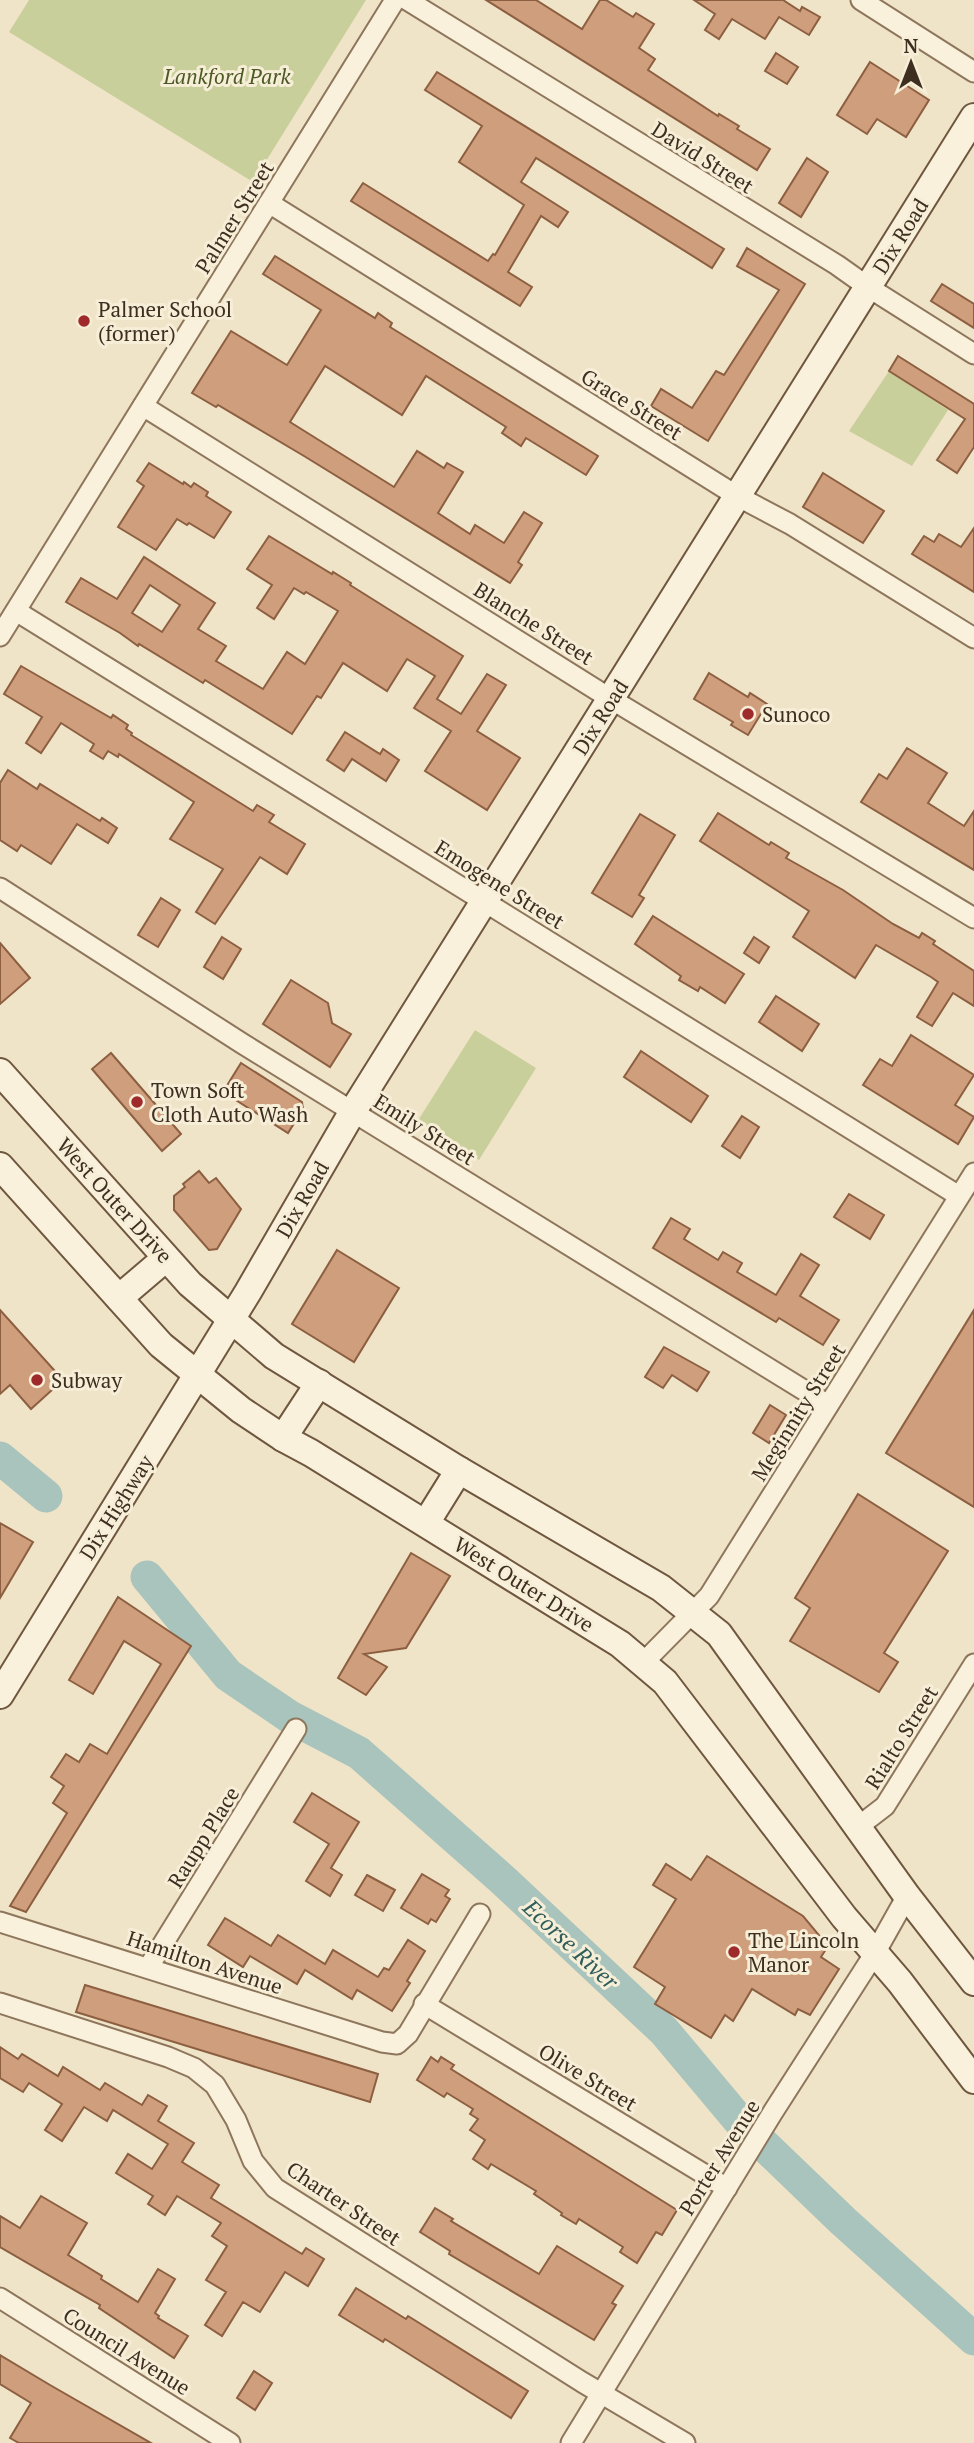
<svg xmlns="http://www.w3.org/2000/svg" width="974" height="2443" font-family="'PT Serif',serif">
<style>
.green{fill:#c9cf9b}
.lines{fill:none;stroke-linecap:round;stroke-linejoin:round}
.river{stroke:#a9c4bc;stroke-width:33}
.building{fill:#cf9f7d;stroke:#8d5f41;stroke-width:2;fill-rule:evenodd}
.street-casing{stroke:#8d765c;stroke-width:23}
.secondary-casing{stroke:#6f573f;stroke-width:30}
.street{stroke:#faf1dc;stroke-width:19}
.secondary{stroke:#faf1dc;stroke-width:26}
.poi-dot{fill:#9e2a2b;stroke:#f7eed8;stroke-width:2.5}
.labels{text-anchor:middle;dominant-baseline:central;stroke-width:6;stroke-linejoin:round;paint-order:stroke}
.park-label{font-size:21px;font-style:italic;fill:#4d5a26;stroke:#f7eed8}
.street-label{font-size:21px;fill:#3d2e20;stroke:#f7eed8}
.poi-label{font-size:21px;fill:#3d2e20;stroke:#f7eed8;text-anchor:start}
.water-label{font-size:23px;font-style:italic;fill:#2f5d5a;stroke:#f7eed8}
</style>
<rect width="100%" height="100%" fill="#f0e4c8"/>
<g class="green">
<polygon points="29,0 366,0 253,182 9,32"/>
<polygon points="889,371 948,410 912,466 849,431"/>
<polygon points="475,1030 536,1068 479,1160 417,1122"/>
</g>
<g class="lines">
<g class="river">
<polyline points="0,1458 46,1496"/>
<polyline points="147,1577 228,1675 290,1717 359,1753 504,1881 664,2031 742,2124 843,2221 974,2339"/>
</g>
</g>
<g class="building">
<polygon points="486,0 536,0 582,29 600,0 606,0 633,17 636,13 654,24 639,48 655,59 648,70 718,116 719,114 739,126 737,129 770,149 757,170"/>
<polygon points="694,0 783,0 800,11 802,7 820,17 809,35 779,17 765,39 732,19 719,39 705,30 715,14"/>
<polygon points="776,53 798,67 787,84 765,71"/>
<polygon points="870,62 929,100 906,137 877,119 867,134 837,115"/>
<polygon points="437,72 724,249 712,268 536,158 521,182 568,212 558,227 541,216 508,272 532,287 520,306 351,201 363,183 488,261 493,254 495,255 524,205 459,162 482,126 425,90"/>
<polygon points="807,158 828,172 801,217 779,203"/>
<polygon points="747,248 805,284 708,441 651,406 661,389 692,408 716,371 724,375 779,290 737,266"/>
<polygon points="275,256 375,318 378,313 392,323 390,327 598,456 586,475 526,438 521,446 502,433 506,427 426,376 402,415 325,366 290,422 394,487 417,451 444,468 447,463 463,472 438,513 470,534 475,525 504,543 524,512 542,523 518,562 522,565 510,583 304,456 218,405 216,407 192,393 231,331 287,365 321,310 263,274"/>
<polygon points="942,284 974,304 974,328 931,301"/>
<polygon points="898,356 974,404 974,447 957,473 937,460 965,419 889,371"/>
<polygon points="149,463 183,484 184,482 191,487 194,483 208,492 206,496 231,512 214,538 189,523 187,525 177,519 156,550 118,527 144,486 137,481"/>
<polygon points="823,473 884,511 863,543 803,507"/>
<polygon points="974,528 974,592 912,554 924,536 934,542 939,534 961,547"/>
<path d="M269 536 332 574 333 572 351 583 350 585 463 656 437 699 461 714 487 674 506 685 477 731 520 758 487 810 425 771 451 731 414 708 435 676 407 659 387 691 343 663 321 698 317 696 292 734 205 680 203 683 139 644 138 646 120 633 66 602 81 578 117 599 144 557 215 603 198 629 226 646 216 661 263 689 287 652 305 664 338 611 306 592 304 594 294 588 274 619 257 608 272 585 247 569ZM150 585 180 605 162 632 132 613Z"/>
<polygon points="21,666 111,718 113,715 128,725 126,729 132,733 131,735 253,811 257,805 274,815 269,822 305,844 287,874 260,857 215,924 196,912 223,869 170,839 194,802 119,754 118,757 108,751 103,759 90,751 94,744 61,723 41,753 26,743 42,717 4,694"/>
<polygon points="709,673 748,697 750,693 767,704 748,735 731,725 733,722 694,699"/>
<polygon points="345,732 380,754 383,749 399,760 386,781 352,759 344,771 327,760"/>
<polygon points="907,748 947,773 928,803 964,826 974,811 974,870 861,802 879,774 887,779"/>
<polygon points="8,770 37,789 40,784 100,821 102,818 117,828 108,843 77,824 51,864 21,845 17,851 0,840 0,783"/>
<polygon points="718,813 769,845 771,842 789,853 786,858 843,890 893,924 919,938 922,933 935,941 933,944 974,971 974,1006 953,993 932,1026 917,1017 938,982 931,977 876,945 855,978 793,937 809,911 700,841"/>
<polygon points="640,814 675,835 639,895 644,898 632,917 592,893"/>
<polygon points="161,898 180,910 158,947 138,935"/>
<polygon points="653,916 744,974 725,1003 700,987 698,991 679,980 681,976 635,944"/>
<polygon points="222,937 241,949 223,979 204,967"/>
<polygon points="754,937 769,947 759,963 744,953"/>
<polygon points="0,943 30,978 0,1004"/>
<polygon points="291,980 328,1003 332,1023 351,1034 330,1067 263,1024"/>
<polygon points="776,996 819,1024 802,1051 759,1022"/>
<polygon points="911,1035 974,1075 955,1105 974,1117 958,1144 863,1085 880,1059 892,1066"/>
<polygon points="641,1051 708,1096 691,1122 624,1077"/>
<polygon points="111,1053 181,1134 162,1151 92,1069"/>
<polygon points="241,1063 302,1102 303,1109 288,1133 223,1092"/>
<polygon points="742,1116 759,1127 740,1158 722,1146"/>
<polygon points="199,1171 209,1183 216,1178 241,1209 217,1249 209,1250 174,1210 174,1196 185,1187 183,1184"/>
<polygon points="849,1194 884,1215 870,1239 834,1217"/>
<polygon points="671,1218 690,1229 684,1239 718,1260 723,1252 742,1263 737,1272 776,1295 801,1254 819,1265 800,1296 839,1320 823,1345 779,1318 776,1322 653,1248"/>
<polygon points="337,1250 399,1288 354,1362 292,1324"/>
<polygon points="0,1310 63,1380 31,1409 10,1385 0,1394"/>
<polygon points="974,1310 974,1507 886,1453"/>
<polygon points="664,1347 709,1372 697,1391 672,1375 663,1388 645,1377"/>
<polygon points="770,1405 786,1415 769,1443 753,1433"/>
<polygon points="858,1494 948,1551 884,1653 898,1662 879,1692 790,1641 810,1608 795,1598"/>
<polygon points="0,1523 33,1542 0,1598"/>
<polygon points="411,1553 450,1576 406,1648 364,1654 387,1667 366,1695 338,1678"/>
<polygon points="118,1597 191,1646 26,1912 10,1906 67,1813 53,1803 64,1786 51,1777 66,1754 79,1762 90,1744 107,1754 161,1664 124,1641 93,1694 69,1680"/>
<polygon points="312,1793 359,1822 331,1868 342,1875 330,1896 306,1881 329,1844 294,1822"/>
<polygon points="707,1856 803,1916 828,1946 821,1957 839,1969 810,2015 798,2009 795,2015 752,1989 733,2021 725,2015 711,2038 655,2004 665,1987 634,1967 676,1899 653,1885 666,1864 691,1880"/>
<polygon points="422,1874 449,1890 445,1896 450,1899 436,1922 431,1919 428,1924 401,1908"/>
<polygon points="367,1875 395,1890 383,1911 355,1895"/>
<polygon points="225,1918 271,1946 278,1935 325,1964 333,1950 378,1977 384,1968 389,1970 408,1940 425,1951 407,1981 410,1983 392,2011 357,1990 352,1999 305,1970 297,1984 250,1956 243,1967 208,1945"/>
<polygon points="85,1985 378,2074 370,2102 76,2012"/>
<polygon points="0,2047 18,2059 22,2054 58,2076 63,2067 100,2090 105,2083 142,2105 148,2095 167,2106 158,2121 194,2143 182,2162 219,2185 211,2198 302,2254 306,2248 324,2259 308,2286 285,2272 260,2312 243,2302 222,2336 205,2325 226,2292 206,2280 227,2246 212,2236 221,2223 177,2196 165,2215 148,2204 153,2196 116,2173 128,2154 152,2169 168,2144 113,2110 107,2121 84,2107 62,2141 45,2130 62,2104 29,2083 23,2092 0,2078"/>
<polygon points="431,2057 438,2062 441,2057 454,2065 451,2069 677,2210 662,2235 656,2232 637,2263 620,2252 623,2247 579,2219 576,2224 561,2215 562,2213 534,2194 536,2191 491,2164 488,2169 473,2159 485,2140 470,2130 478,2119 470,2114 473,2109 447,2093 444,2097 417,2080"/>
<polygon points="41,2196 87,2223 68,2255 102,2276 101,2279 138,2302 158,2269 175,2279 155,2313 159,2316 158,2318 188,2336 174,2358 99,2308 100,2305 0,2247 0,2216 20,2228"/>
<polygon points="435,2208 453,2219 451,2221 539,2274 557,2246 623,2286 612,2303 616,2305 594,2340 449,2254 450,2251 420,2232"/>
<polygon points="356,2288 406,2319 408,2316 528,2391 511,2418 385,2339 383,2342 339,2315"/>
<polygon points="0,2355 50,2385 151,2443 19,2443 10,2438 31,2403 0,2384"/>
<polygon points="254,2371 272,2383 255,2410 237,2398"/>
</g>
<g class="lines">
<defs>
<g id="street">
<polyline points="407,0 837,265 868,287 974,354"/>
<polyline points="861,0 974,72"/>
<polyline points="269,203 737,496 790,524 974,638"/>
<polyline points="143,406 611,699 974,918"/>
<polyline points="16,611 959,1196"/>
<polyline points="0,636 395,0"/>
<polyline points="0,888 243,1044 828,1405"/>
<polyline points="644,1662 709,1596 974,1173"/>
<polyline points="859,1826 885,1806 974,1664"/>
<polyline points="0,1922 382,2042 397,2044 408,2034 480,1914"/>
<polyline points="148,1968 296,1729"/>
<polyline points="0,2003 168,2057 194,2068 215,2085 236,2120 253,2161 275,2188 582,2382 685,2443"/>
<polyline points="424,2004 727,2188"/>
<polyline points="0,2298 230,2443"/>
<polyline points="571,2443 773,2112 875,1953 907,1896"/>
</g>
<g id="secondary">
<polyline points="0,1072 190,1284 274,1356 459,1470 661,1588 719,1634 907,1896 974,1982"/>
<polyline points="0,1166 161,1345 241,1410 283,1438 311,1453 620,1644 665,1682 844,1917 900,1982 974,2080"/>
<polyline points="119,1298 166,1258"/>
<polyline points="283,1438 319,1383"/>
<polyline points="426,1523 459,1470"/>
<polyline points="0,1695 248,1292 353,1111 974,117"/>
</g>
</defs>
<use href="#street" class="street-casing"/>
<use href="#secondary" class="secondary-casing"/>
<use href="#street" class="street"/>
<use href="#secondary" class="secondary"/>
</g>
<g class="poi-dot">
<circle cx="84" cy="321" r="7"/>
<circle cx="748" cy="714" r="7"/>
<circle cx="137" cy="1102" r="7"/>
<circle cx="37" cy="1380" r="7"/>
<circle cx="734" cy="1952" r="7"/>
</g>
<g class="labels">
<g class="park-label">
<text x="227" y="76">Lankford Park</text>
</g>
<g class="street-label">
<text transform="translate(703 157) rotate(32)">David Street</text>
<text transform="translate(234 217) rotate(-58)">Palmer Street</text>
<text transform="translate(900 236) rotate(-58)">Dix Road</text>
<text transform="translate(632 404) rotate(32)">Grace Street</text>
<text transform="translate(534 623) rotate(32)">Blanche Street</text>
<text transform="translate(600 717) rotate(-58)">Dix Road</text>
<text transform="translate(500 884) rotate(32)">Emogene Street</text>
<text transform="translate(425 1129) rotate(32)">Emily Street</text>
<text transform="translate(302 1199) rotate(-60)">Dix Road</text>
<text transform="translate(115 1200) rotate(48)">West Outer Drive</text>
<text transform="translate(798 1412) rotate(-58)">Meginnity Street</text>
<text transform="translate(116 1507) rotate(-58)">Dix Highway</text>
<text transform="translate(524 1584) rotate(32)">West Outer Drive</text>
<text transform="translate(901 1737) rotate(-58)">Rialto Street</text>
<text transform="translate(203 1837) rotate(-58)">Raupp Place</text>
<text transform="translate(205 1962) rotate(18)">Hamilton Avenue</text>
<text transform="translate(588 2077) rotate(31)">Olive Street</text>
<text transform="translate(719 2157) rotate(-58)">Porter Avenue</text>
<text transform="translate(344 2203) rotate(34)">Charter Street</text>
<text transform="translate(127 2351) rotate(32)">Council Avenue</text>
</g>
<g class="poi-label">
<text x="98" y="309">Palmer School<tspan x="98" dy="24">(former)</tspan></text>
<text x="762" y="714">Sunoco</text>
<text x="151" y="1090">Town Soft<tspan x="151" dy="24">Cloth Auto Wash</tspan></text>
<text x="51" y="1380">Subway</text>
<text x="748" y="1940">The Lincoln<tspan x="748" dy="24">Manor</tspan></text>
</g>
<g class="water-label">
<text transform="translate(571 1944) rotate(43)">Ecorse River</text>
</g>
</g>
<g transform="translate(911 63)" stroke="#f7eed8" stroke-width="5" paint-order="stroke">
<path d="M0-5L12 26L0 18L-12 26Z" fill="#3d2e20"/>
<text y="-10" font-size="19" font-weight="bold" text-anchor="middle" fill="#3d2e20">N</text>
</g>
</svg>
